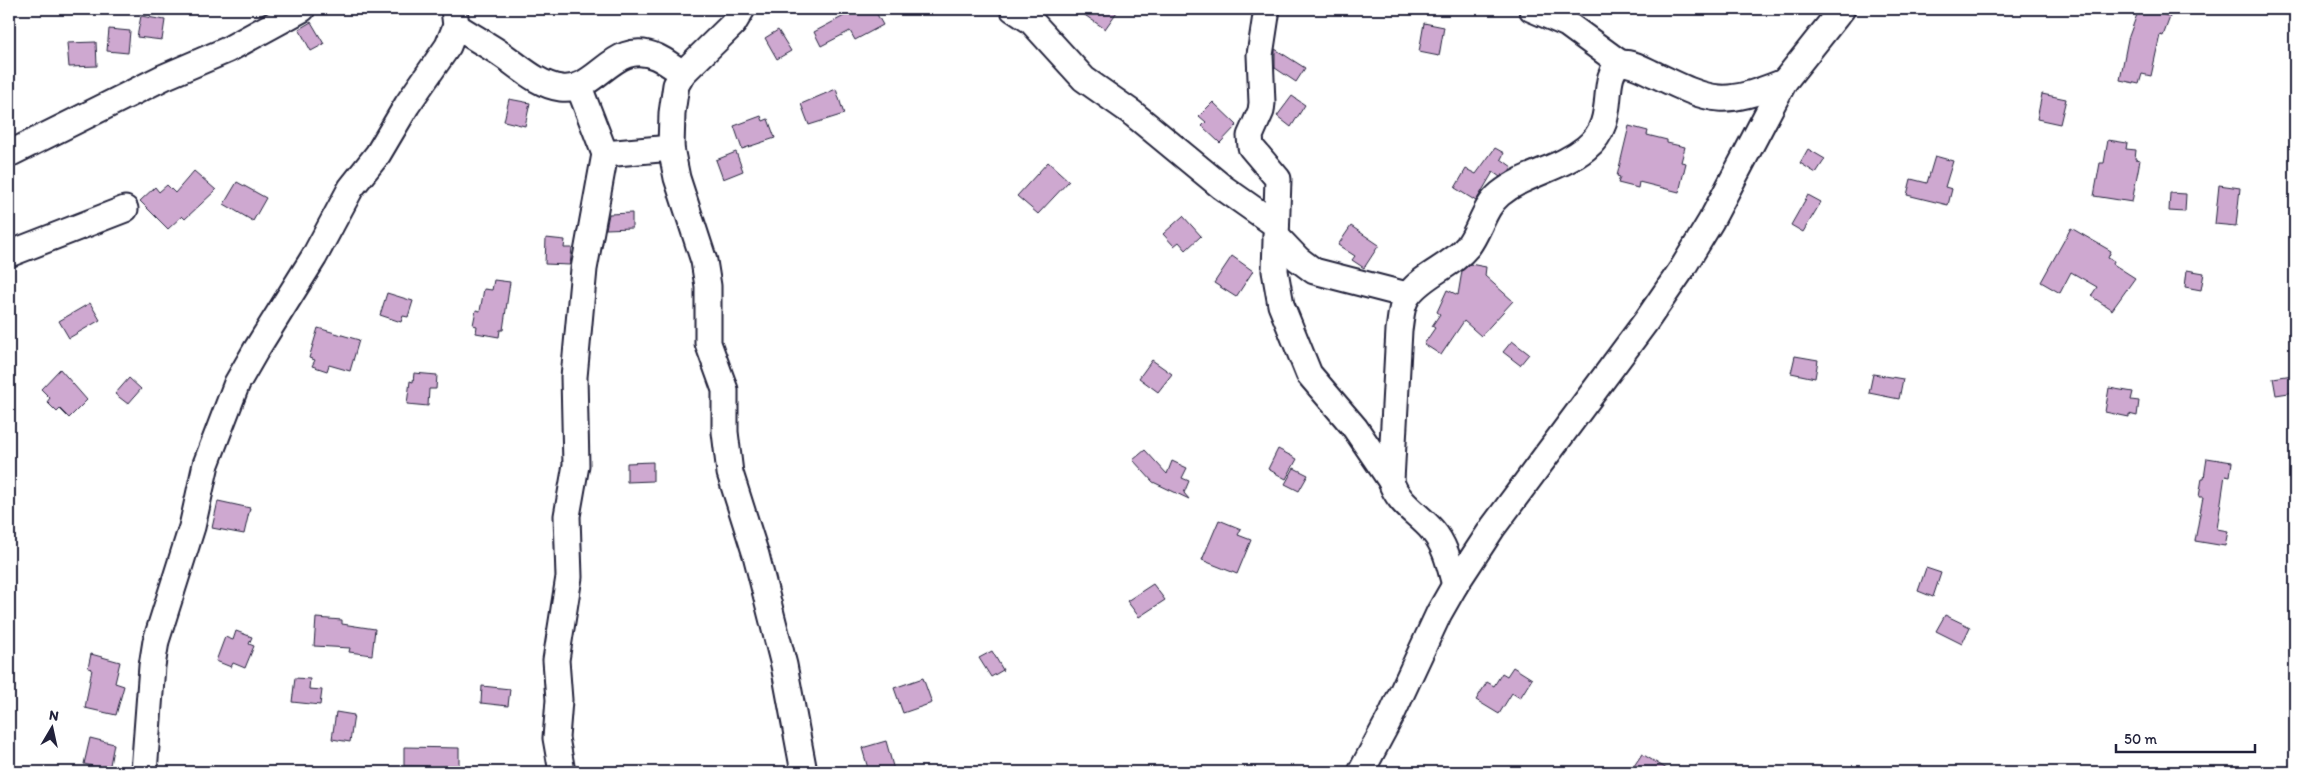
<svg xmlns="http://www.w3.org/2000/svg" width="2304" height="781" font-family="Itim,sans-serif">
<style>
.building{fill:#cea8d0;stroke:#22223b}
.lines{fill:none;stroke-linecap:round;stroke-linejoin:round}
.minor-casing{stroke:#22223b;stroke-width:29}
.minor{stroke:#fff;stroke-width:25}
</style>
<rect width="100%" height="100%" fill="#fff"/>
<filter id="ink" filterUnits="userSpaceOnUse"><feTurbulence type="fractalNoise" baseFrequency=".02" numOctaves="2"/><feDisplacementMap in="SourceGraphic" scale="10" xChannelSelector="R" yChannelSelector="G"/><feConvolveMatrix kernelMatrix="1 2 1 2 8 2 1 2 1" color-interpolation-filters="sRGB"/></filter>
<g filter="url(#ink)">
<g class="building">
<polygon points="857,9 874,9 883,25 855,40 850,31 821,46 814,32"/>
<polygon points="1076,9 1119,9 1105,29"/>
<polygon points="2139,9 2148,9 2170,17 2163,36 2160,35 2151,76 2142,74 2139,84 2120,80 2128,39"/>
<polygon points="141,16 165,20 162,40 137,37"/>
<polygon points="311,22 324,44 311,51 299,29"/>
<polygon points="1424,23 1444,27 1439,56 1419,52"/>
<polygon points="109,29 130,31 128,53 107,51"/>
<polygon points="778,30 791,51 777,59 765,38"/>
<polygon points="96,42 97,66 69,67 67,43"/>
<polygon points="1275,49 1305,68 1296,82 1275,68"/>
<polygon points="836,89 844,114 809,125 801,104"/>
<polygon points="2042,94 2066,99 2060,124 2037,119"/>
<polygon points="1292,96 1305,105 1291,127 1277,116"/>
<polygon points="509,99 530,103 525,126 504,121"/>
<polygon points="1213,102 1237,125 1220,143 1202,126 1206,122 1199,116"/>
<polygon points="761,116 763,121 768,119 775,138 742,149 734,126"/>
<polygon points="1629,126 1648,131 1647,135 1667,140 1667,143 1685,147 1681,162 1686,163 1679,192 1639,182 1638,188 1618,183 1620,177 1617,176"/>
<polygon points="2108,140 2127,143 2126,149 2136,150 2135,159 2140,160 2132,202 2094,196 2100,163 2104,163"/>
<polygon points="1495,148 1504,153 1501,159 1512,167 1509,171 1500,177 1493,172 1476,201 1455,188 1466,169 1476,174"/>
<polygon points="1808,149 1825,159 1816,173 1800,163"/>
<polygon points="736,152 743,171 723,179 716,160"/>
<polygon points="1935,156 1953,161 1945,187 1952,189 1948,205 1907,195 1911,179 1927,183"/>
<polygon points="1048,162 1069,181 1038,214 1017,196"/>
<polygon points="194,171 216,190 185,219 182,216 168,229 140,201 155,187 159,192 167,185 175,193"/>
<polygon points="237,182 266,198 253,221 224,204"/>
<polygon points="2219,185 2240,188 2236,226 2215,224"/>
<polygon points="2170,193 2186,194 2185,212 2169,211"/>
<polygon points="1808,195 1821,202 1803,232 1791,225"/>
<polygon points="632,213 632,228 606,229 609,214"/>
<polygon points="1183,216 1201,236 1186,250 1179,242 1174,246 1163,234"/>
<polygon points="1351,226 1379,245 1364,268 1352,260 1355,256 1338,245"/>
<polygon points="2071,228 2111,251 2108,258 2114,261 2113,264 2135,278 2112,310 2091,296 2097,287 2071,272 2060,293 2041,282"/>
<polygon points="546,238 565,240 564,248 572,248 570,265 545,264"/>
<polygon points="1232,256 1253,271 1236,297 1214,283"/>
<polygon points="1470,264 1486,267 1485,276 1513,301 1481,336 1464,321 1441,355 1424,344 1435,328 1432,326 1440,314 1437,312 1447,290 1458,295 1462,271"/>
<polygon points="2187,270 2204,273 2201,290 2185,287"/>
<polygon points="494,280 510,282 503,330 500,330 499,337 476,333 477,326 473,325 476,310 480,311 484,289 492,290"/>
<polygon points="387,293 413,301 408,317 403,316 401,322 380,315"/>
<polygon points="90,303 100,320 69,338 59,321"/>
<polygon points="318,328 359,340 350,371 329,365 327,371 312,366 315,360 309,358"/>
<polygon points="1512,341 1529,354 1520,365 1503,352"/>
<polygon points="1795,356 1818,360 1815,378 1791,373"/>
<polygon points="1152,360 1172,374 1158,392 1139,378"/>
<polygon points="60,369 87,400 69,418 60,409 57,412 47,402 50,398 41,389"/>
<polygon points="414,373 437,375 436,389 429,389 428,406 407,404 410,381 413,382"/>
<polygon points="1873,374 1903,379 1899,399 1869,393"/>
<polygon points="2293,375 2295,392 2276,395 2273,378"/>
<polygon points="129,378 141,389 128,404 115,394"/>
<polygon points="2109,388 2133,392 2131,400 2139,401 2137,416 2129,414 2129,417 2105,412"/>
<polygon points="1278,449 1297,459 1286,479 1268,469"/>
<polygon points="1145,450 1167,474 1172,461 1187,468 1182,478 1189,481 1184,493 1189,499 1153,482 1133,460"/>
<polygon points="2207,458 2232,462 2230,476 2225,475 2217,529 2228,531 2225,546 2195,541 2203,497 2199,497 2202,478 2204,478"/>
<polygon points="653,462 653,481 627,482 627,463"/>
<polygon points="1294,468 1308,475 1299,491 1285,484"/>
<polygon points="218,501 250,508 244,534 212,528"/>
<polygon points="1219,520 1241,529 1238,535 1251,540 1237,574 1202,560"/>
<polygon points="1926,568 1941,573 1933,597 1918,591"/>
<polygon points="1153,584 1165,600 1139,617 1127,601"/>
<polygon points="1945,615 1970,627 1962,644 1936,631"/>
<polygon points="316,618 342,620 342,624 375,629 372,655 349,652 350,648 314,646"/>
<polygon points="236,631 252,637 249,644 254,646 245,668 233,663 231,667 216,661 225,637 233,640"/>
<polygon points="992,651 1003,670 991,677 979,658"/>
<polygon points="91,654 120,662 115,683 124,686 116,715 85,708 92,669 88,668"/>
<polygon points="1513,667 1532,679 1520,698 1512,693 1499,714 1476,700 1487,682 1494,686 1502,673 1507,676"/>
<polygon points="295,678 310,679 309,689 322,690 320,705 292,702"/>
<polygon points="923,678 932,703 903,713 894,688"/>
<polygon points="482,686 510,689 508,706 481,703"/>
<polygon points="336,712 354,715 350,742 332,739"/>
<polygon points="90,738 114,744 109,770 84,764"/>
<polygon points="886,741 894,770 869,772 862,748"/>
<polygon points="404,747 459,748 459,767 404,766"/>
<polygon points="1642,754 1672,772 1630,772"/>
</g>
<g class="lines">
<defs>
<g id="minor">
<polyline points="742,9 733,24 683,73 676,85 672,113 671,148 677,178 704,261 708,286 708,343 725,390 725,432 730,473 756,555 784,665 804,772"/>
<polyline points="1013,9 1031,21 1084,79 1131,112 1222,187 1276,225"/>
<polyline points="1267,9 1260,55 1262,103 1261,111 1250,136 1251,147 1278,179 1275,271 1281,305 1309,374 1355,428 1391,481"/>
<polyline points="1532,9 1567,24 1620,63"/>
<path d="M456 26C470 35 484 43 498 52 518 65 537 85 561 88 597 93 614 37 657 57 666 61 674 68 683 73"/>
<polyline points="9,154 164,77 227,50 302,9"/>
<polyline points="605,154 671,148"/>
<polyline points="1276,236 1298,259 1314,271 1407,295"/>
<polyline points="9,254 125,209"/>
<path d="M1455 585C1450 567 1446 546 1433 531 1420 515 1397 503 1391 481L1399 330C1401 319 1401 303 1409 294 1424 274 1452 266 1468 246 1480 230 1484 207 1500 194 1526 173 1560 169 1586 148 1620 121 1598 79 1620 63 1633 62 1644 70 1656 75 1714 103 1723 106 1784 82"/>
<polyline points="144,772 152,666 156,641 192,527 206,464 237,383 256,350 314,257 351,188 378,154 407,105 448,46 456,26 454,9"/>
<polyline points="562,772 556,738 559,700 556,660 569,577 567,516 576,465 574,377 584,269 605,154 579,87"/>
<polyline points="1361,772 1391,716 1439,613 1455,585 1493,527 1647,320 1682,269 1711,221 1784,82 1842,9"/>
</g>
</defs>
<use href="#minor" class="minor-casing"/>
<use href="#minor" class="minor"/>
</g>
</g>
<rect width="2304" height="781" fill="none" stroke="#fff" stroke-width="30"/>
<rect x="15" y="15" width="2274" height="751" fill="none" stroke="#22223b" stroke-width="2" filter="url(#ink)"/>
<g transform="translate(52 728) rotate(9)" stroke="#ffffff" stroke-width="4" paint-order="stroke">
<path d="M0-4L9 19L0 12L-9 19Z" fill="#22223b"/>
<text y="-8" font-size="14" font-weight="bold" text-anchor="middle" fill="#22223b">N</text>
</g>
<path d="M2116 744v8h139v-8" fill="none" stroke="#22223b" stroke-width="2.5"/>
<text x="2124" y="744" font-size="15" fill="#22223b" stroke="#ffffff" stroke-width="4" paint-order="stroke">50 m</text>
</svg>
